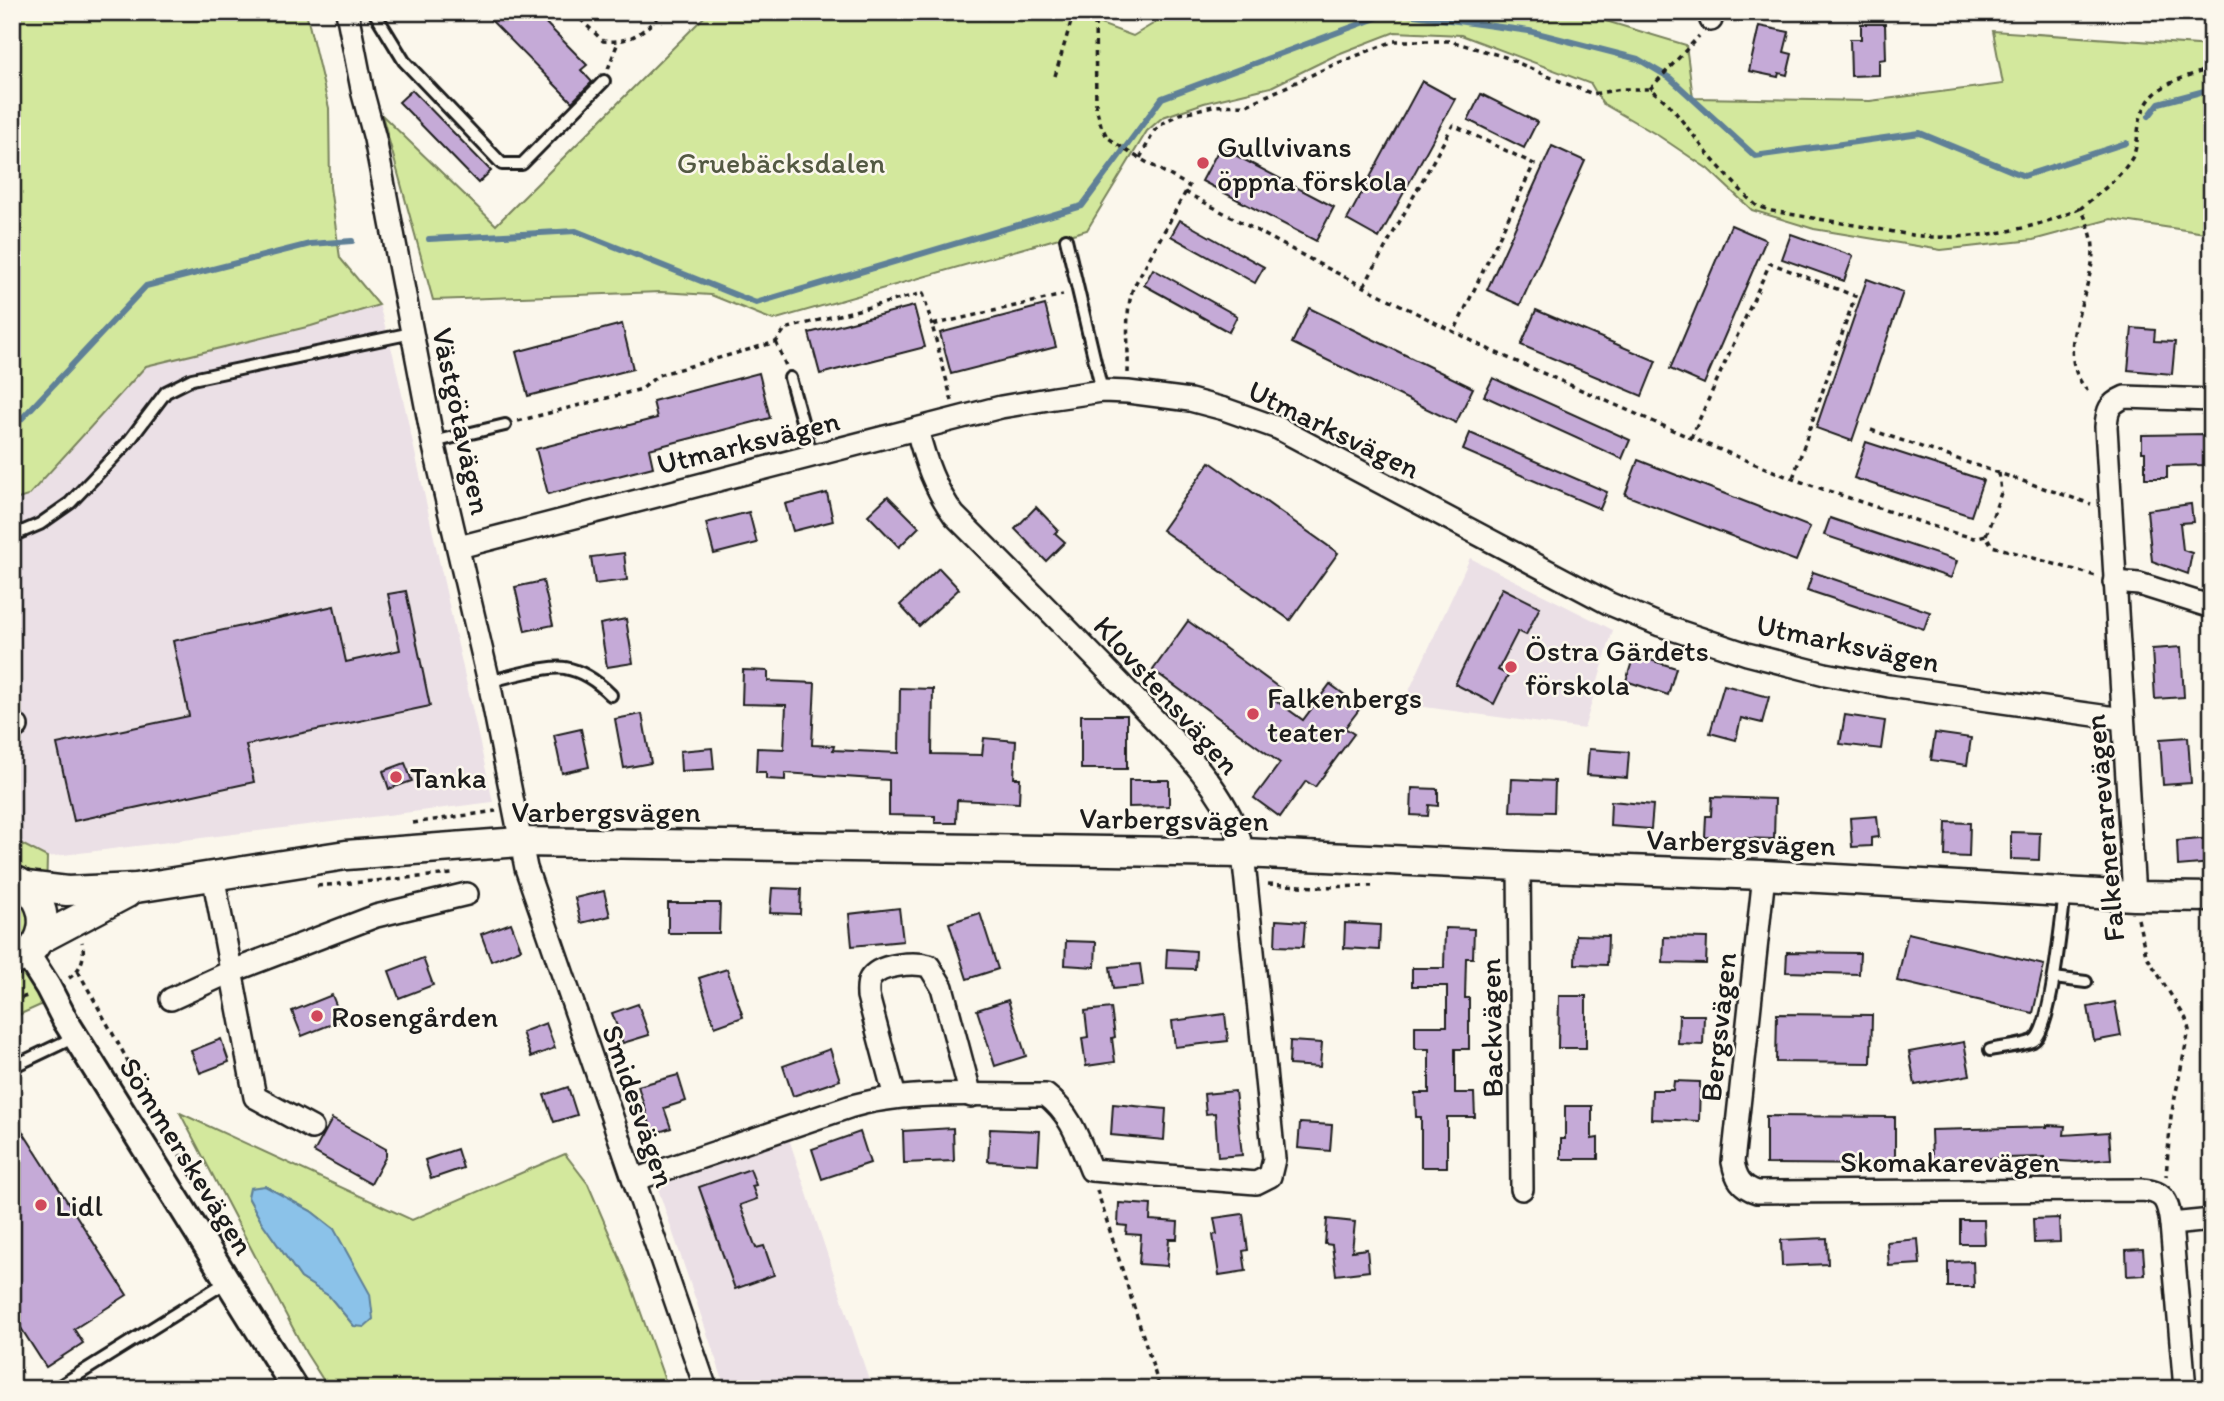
<svg xmlns="http://www.w3.org/2000/svg" width="2224" height="1401" font-family="Itim,sans-serif">
<style>
.built{fill:#ebe0e6}
.green{fill:#d3e89d;stroke:#78825c;stroke-width:2;fill-rule:evenodd}
.water{fill:#8bc2e9;stroke:#5f8097;stroke-width:2}
.lines{fill:none;stroke-linecap:round;stroke-linejoin:round}
.stream{stroke:#5f8097;stroke-width:6}
.building{fill:#c5aad7;stroke:#1c1c1c;stroke-width:2}
.service-casing{stroke:#1c1c1c;stroke-width:16}
.minor-casing{stroke:#1c1c1c;stroke-width:26}
.tertiary-casing{stroke:#1c1c1c;stroke-width:30}
.secondary-casing{stroke:#1c1c1c;stroke-width:33}
.path{stroke:#1c1c1c;stroke-width:3.5;stroke-dasharray:5 5;stroke-linecap:butt}
.service{stroke:#fbf7ec;stroke-width:10}
.minor{stroke:#fbf7ec;stroke-width:21}
.tertiary{stroke:#fbf7ec;stroke-width:24}
.secondary{stroke:#fbf7ec;stroke-width:28}
.poi-dot{fill:#d1495b;stroke:#fbf7ec;stroke-width:2.5}
.labels{text-anchor:middle;dominant-baseline:central;stroke-width:5;stroke-linejoin:round;paint-order:stroke}
.poi-label{font-size:30px;fill:#1c1c1c;stroke:#fbf7ec;text-anchor:start}
.park-label{font-size:30px;fill:#535943;stroke:#fbf7ec}
.street-label{font-size:30px;fill:#1c1c1c;stroke:#fbf7ec}
</style>
<rect width="100%" height="100%" fill="#fbf7ec"/>
<filter id="ink" filterUnits="userSpaceOnUse"><feTurbulence type="fractalNoise" baseFrequency=".0143" numOctaves="2"/><feDisplacementMap in="SourceGraphic" scale="14" xChannelSelector="R" yChannelSelector="G"/><feConvolveMatrix kernelMatrix="1 2 1 2 8 2 1 2 1" color-interpolation-filters="sRGB"/></filter>
<g filter="url(#ink)">
<g class="built">
<polygon points="379,305 393,354 493,802 47,857 12,839 12,501 29,496 146,366 311,326"/>
<polygon points="1470,558 1613,630 1584,729 1403,704"/>
<polygon points="789,1139 872,1389 726,1389 657,1186"/>
</g>
<g class="green">
<polygon points="12,12 306,12 329,108 330,187 340,258 379,305 311,326 146,366 28,496 12,501"/>
<polygon points="709,12 982,12 988,19 995,12 1083,12 1092,21 1133,36 1173,12 1576,12 1686,45 1693,98 1870,101 2003,84 1993,31 2212,46 2212,234 2111,219 2033,240 1941,250 1814,229 1752,210 1708,169 1659,136 1602,103 1591,84 1461,35 1395,32 1338,54 1271,87 1204,103 1163,117 1147,131 1087,230 773,320 711,295 661,292 433,300 382,115 496,225"/>
<polygon points="12,839 47,857 43,1004 12,1018"/>
<path d="M180 1113 412 1220 565 1154 588 1184 630 1282 668 1389H329L306 1353ZM265 1187 311 1211 334 1229 354 1326 329 1296 301 1278 261 1221 248 1197Z"/>
</g>
<polygon class="water" points="265,1186 311,1211 334,1229 370,1294 373,1319 364,1327 354,1326 329,1296 301,1278 261,1221 248,1197 250,1188"/>
<g class="lines">
<g class="stream">
<polyline points="2149,116 2159,103 2212,89"/>
<polyline points="429,239 576,231 756,303 1082,206 1162,98 1392,12 1529,31 1638,59 1670,78 1755,156 1920,133 2024,176 2126,143"/>
<polyline points="12,429 146,286 310,244 352,241"/>
</g>
</g>
<g class="building">
<polygon points="483,12 535,12 587,65 581,70 592,82 572,102"/>
<polygon points="1861,24 1885,24 1886,59 1879,60 1879,75 1851,76 1850,39 1861,39"/>
<polygon points="1759,26 1789,32 1784,52 1792,54 1787,75 1779,73 1778,77 1749,71"/>
<polygon points="1422,81 1455,99 1379,238 1347,220"/>
<polygon points="412,90 491,171 478,183 399,102"/>
<polygon points="1481,94 1537,122 1524,148 1468,120"/>
<polygon points="1552,146 1585,161 1520,305 1487,290"/>
<polygon points="1220,147 1334,207 1316,241 1202,181"/>
<polygon points="1180,220 1264,267 1255,283 1171,236"/>
<polygon points="1731,225 1766,240 1704,384 1670,369"/>
<polygon points="1791,234 1853,256 1844,281 1782,259"/>
<polygon points="1153,269 1237,316 1229,332 1144,285"/>
<polygon points="1867,279 1903,292 1852,441 1816,428"/>
<polygon points="1045,305 1056,347 951,374 940,333"/>
<polygon points="914,306 925,347 820,374 809,333"/>
<polygon points="1309,308 1473,388 1456,423 1292,343"/>
<polygon points="1536,310 1656,361 1642,396 1521,345"/>
<polygon points="622,324 633,369 528,396 516,352"/>
<polygon points="2132,328 2155,330 2154,341 2175,342 2172,374 2128,370"/>
<polygon points="759,373 770,418 649,449 653,467 548,494 536,449 657,418 653,401"/>
<polygon points="1493,378 1630,440 1622,459 1484,396"/>
<polygon points="1470,433 1607,492 1600,509 1463,450"/>
<polygon points="2207,434 2207,465 2167,466 2167,478 2145,478 2145,452 2142,452 2142,435"/>
<polygon points="1866,442 1983,480 1971,516 1854,478"/>
<polygon points="1638,460 1810,527 1796,561 1625,495"/>
<polygon points="1210,462 1338,553 1290,620 1162,530"/>
<polygon points="827,493 833,521 793,531 785,504"/>
<polygon points="888,496 919,527 899,547 868,515"/>
<polygon points="2191,504 2193,522 2180,523 2183,550 2192,553 2188,574 2152,561 2147,510"/>
<polygon points="1036,507 1058,530 1055,533 1065,542 1046,561 1015,529"/>
<polygon points="749,512 757,543 714,554 706,523"/>
<polygon points="1830,518 1957,561 1951,578 1824,535"/>
<polygon points="624,553 627,580 595,584 591,557"/>
<polygon points="939,568 959,589 919,626 900,605"/>
<polygon points="1813,572 1930,612 1924,629 1807,590"/>
<polygon points="543,581 553,625 525,631 515,587"/>
<polygon points="1502,588 1540,607 1526,635 1518,631 1498,670 1508,675 1494,704 1455,684"/>
<polygon points="406,591 430,706 246,745 254,782 74,821 57,744 189,716 173,641 334,606 346,662 400,650 388,594"/>
<polygon points="626,619 633,663 607,667 600,624"/>
<polygon points="1188,621 1282,690 1275,700 1303,720 1330,684 1361,707 1345,728 1354,734 1315,787 1306,781 1280,817 1254,798 1280,763 1153,670"/>
<polygon points="2181,647 2184,697 2155,699 2152,649"/>
<polygon points="1634,655 1676,668 1668,695 1626,681"/>
<polygon points="743,670 768,671 768,681 815,683 812,745 834,746 833,750 899,753 900,688 933,689 932,754 982,755 984,738 1016,741 1014,778 1020,778 1019,803 957,800 956,823 935,823 935,816 889,815 889,780 785,773 785,780 766,779 766,772 756,772 757,748 784,749 786,705 742,704"/>
<polygon points="1724,685 1769,697 1762,723 1741,718 1736,740 1710,733"/>
<polygon points="642,714 651,763 624,768 615,719"/>
<rect x="1081" y="715" width="46" height="54"/>
<polygon points="1845,715 1885,721 1881,749 1840,744"/>
<polygon points="581,729 589,767 562,773 554,735"/>
<polygon points="1935,733 1971,738 1967,765 1931,760"/>
<polygon points="2188,737 2191,783 2163,785 2160,739"/>
<polygon points="712,748 714,769 681,771 680,751"/>
<polygon points="1589,749 1629,752 1627,778 1587,775"/>
<polygon points="405,763 412,781 389,789 383,771"/>
<polygon points="1512,779 1555,781 1554,812 1510,811"/>
<polygon points="1129,780 1169,780 1169,806 1129,807"/>
<polygon points="1412,788 1438,789 1438,806 1429,805 1428,816 1411,815"/>
<polygon points="1712,797 1775,799 1774,839 1705,837 1706,816 1711,816"/>
<polygon points="1611,801 1653,805 1651,829 1610,826"/>
<polygon points="1877,816 1879,837 1871,838 1871,846 1852,847 1850,818"/>
<polygon points="1946,822 1970,823 1969,857 1945,856"/>
<polygon points="2011,832 2040,833 2039,860 2011,859"/>
<polygon points="2212,838 2212,863 2178,866 2177,841"/>
<polygon points="772,888 801,889 800,914 770,913"/>
<polygon points="604,891 610,916 581,923 575,898"/>
<polygon points="668,903 720,903 719,933 668,933"/>
<polygon points="899,908 903,941 852,946 849,914"/>
<polygon points="980,913 998,969 967,979 949,923"/>
<polygon points="1276,920 1305,922 1303,947 1275,946"/>
<polygon points="511,923 521,949 491,961 481,934"/>
<polygon points="1345,923 1380,925 1379,950 1344,948"/>
<polygon points="1445,928 1474,929 1473,958 1466,958 1465,998 1469,998 1469,1049 1455,1049 1455,1093 1474,1093 1475,1117 1447,1117 1447,1167 1421,1167 1421,1117 1416,1117 1415,1093 1429,1093 1429,1049 1415,1049 1415,1026 1447,1026 1447,986 1412,986 1412,968 1444,968"/>
<polygon points="1908,933 2044,965 2033,1013 1897,981"/>
<polygon points="1576,935 1608,936 1607,965 1575,964"/>
<polygon points="1664,937 1707,938 1706,964 1663,963"/>
<polygon points="1066,941 1096,942 1095,967 1065,965"/>
<polygon points="1167,949 1196,951 1195,969 1166,968"/>
<polygon points="1787,952 1860,953 1859,974 1786,972"/>
<polygon points="423,958 433,985 399,998 389,971"/>
<polygon points="1140,964 1143,986 1113,989 1110,967"/>
<polygon points="727,969 743,1017 715,1027 699,978"/>
<polygon points="332,995 342,1020 302,1036 292,1011"/>
<polygon points="1559,996 1586,996 1586,1048 1558,1048"/>
<polygon points="1008,1000 1026,1056 995,1066 977,1010"/>
<polygon points="2115,1002 2121,1036 2094,1041 2088,1007"/>
<polygon points="638,1004 649,1035 623,1043 612,1013"/>
<polygon points="1111,1008 1115,1037 1112,1038 1115,1062 1086,1066 1082,1038 1088,1037 1085,1011"/>
<polygon points="1225,1014 1228,1041 1175,1047 1172,1021"/>
<polygon points="1777,1014 1872,1015 1871,1063 1776,1062"/>
<polygon points="1679,1015 1704,1015 1703,1045 1678,1044"/>
<polygon points="546,1023 555,1048 531,1057 522,1032"/>
<polygon points="221,1039 229,1062 200,1073 191,1051"/>
<polygon points="1290,1041 1322,1043 1320,1067 1289,1065"/>
<polygon points="1964,1042 1970,1075 1915,1085 1909,1052"/>
<polygon points="830,1049 840,1080 793,1096 783,1066"/>
<polygon points="678,1075 686,1101 664,1108 671,1128 653,1134 638,1086"/>
<polygon points="1674,1081 1700,1082 1699,1121 1651,1119 1652,1090 1673,1090"/>
<polygon points="568,1087 577,1115 554,1122 544,1095"/>
<polygon points="1235,1091 1242,1155 1218,1157 1215,1113 1206,1114 1204,1094"/>
<polygon points="1113,1104 1166,1109 1164,1140 1111,1135"/>
<polygon points="1565,1106 1592,1106 1592,1139 1598,1138 1598,1159 1561,1159 1561,1139 1565,1139"/>
<polygon points="12,1115 127,1295 74,1329 83,1343 46,1367 12,1314"/>
<polygon points="1766,1116 1895,1117 1895,1165 1766,1164"/>
<polygon points="332,1119 386,1149 386,1156 371,1184 314,1152"/>
<polygon points="1300,1123 1332,1125 1330,1151 1298,1148"/>
<polygon points="2047,1125 2065,1126 2064,1135 2109,1132 2111,1159 2076,1162 2045,1160 2045,1157 1932,1160 1931,1130 2047,1127"/>
<polygon points="953,1128 954,1161 904,1163 903,1131"/>
<polygon points="990,1129 1040,1131 1038,1164 988,1161"/>
<polygon points="860,1132 870,1163 822,1179 812,1149"/>
<polygon points="457,1149 463,1168 431,1179 425,1160"/>
<polygon points="750,1169 756,1185 752,1186 757,1199 740,1205 756,1248 764,1246 774,1275 735,1289 699,1187"/>
<polygon points="1119,1203 1151,1205 1150,1220 1178,1222 1177,1239 1169,1239 1167,1266 1139,1264 1141,1235 1126,1234 1127,1226 1118,1225"/>
<polygon points="1243,1214 1248,1250 1243,1251 1246,1271 1219,1275 1213,1235 1217,1234 1214,1218"/>
<polygon points="2059,1218 2060,1242 2034,1243 2033,1219"/>
<polygon points="1327,1219 1355,1222 1352,1251 1367,1249 1369,1271 1336,1275 1332,1245 1325,1244"/>
<polygon points="1960,1220 1984,1220 1985,1244 1960,1244"/>
<polygon points="1827,1238 1828,1264 1782,1266 1781,1240"/>
<polygon points="1918,1239 1920,1264 1889,1266 1887,1242"/>
<polygon points="2143,1249 2145,1275 2127,1276 2126,1250"/>
<polygon points="1973,1261 1974,1287 1948,1287 1948,1262"/>
</g>
<g class="lines">
<defs>
<g id="service">
<polyline points="376,15 404,61 502,164 522,164 604,81"/>
<polyline points="1066,239 1102,391"/>
<polyline points="790,378 812,457"/>
<polyline points="433,442 505,425"/>
<polyline points="12,536 40,524 70,503 129,441 166,392 192,379 412,333"/>
<path d="M489 682C505 677 550 665 565 668 583 671 599 683 611 695"/>
<polyline points="12,704 17,726"/>
<polyline points="2054,978 2086,982"/>
<path d="M1990 1050C2003 1047 2021 1046 2033 1041 2052 1032 2061 918 2065 894"/>
<polyline points="12,1067 75,1037"/>
<polyline points="55,1389 228,1281"/>
</g>
<g id="minor">
<polyline points="347,12 363,94 375,139 433,442 489,682 526,868 706,1389"/>
<polyline points="1711,20 1712,12"/>
<polyline points="459,547 1001,407 1054,398 1102,391 1128,392 1190,400 1224,409 1278,428 1610,604 1660,625 1747,654 1825,674 1889,686 2123,719"/>
<polyline points="2114,582 2139,584 2212,607"/>
<polyline points="12,729 17,726"/>
<polyline points="1519,866 1522,1189"/>
<polyline points="213,875 255,1097 312,1128"/>
<path d="M1764 875 1733 1162C1736 1178 1741 1187 1757 1192L2141 1190C2165 1191 2168 1202 2171 1224L2185 1389"/>
<path d="M2134 896 2106 427C2107 410 2109 404 2125 397L2212 400"/>
<polyline points="171,999 230,972 376,916 467,894"/>
<path d="M895 1097 868 996C868 991 867 984 870 979 879 964 914 962 929 966L942 987 971 1096"/>
<path d="M634 1180 849 1107C908 1089 983 1096 1046 1095 1072 1115 1079 1141 1091 1170L1256 1183 1270 1176 1274 1159 1246 882C1244 864 1243 846 1236 829 1217 780 1170 737 1135 699 1076 637 1015 576 954 515 935 489 925 461 917 429"/>
<polyline points="2171,1224 2212,1220"/>
</g>
<polyline id="tertiary" points="27,954 48,987 65,1020 295,1389"/>
<g id="secondary">
<polyline points="26,886 67,891 136,888 346,855 520,842 1243,853 1519,866 1764,875 2134,896 2212,897"/>
<polyline points="40,939 127,893"/>
<path d="M12 961C51 950 53 900 18 882"/>
</g>
</defs>
<use href="#service" class="service-casing"/>
<use href="#minor" class="minor-casing"/>
<use href="#tertiary" class="tertiary-casing"/>
<use href="#secondary" class="secondary-casing"/>
<g class="path">
<path d="M573 12 603 41C634 43 643 31 664 12"/>
<polyline points="919,12 938,14 962,12"/>
<path d="M1095 12 1096 107 1101 125 1107 137 1130 153 1189 186 1133 288C1124 316 1129 344 1128 373"/>
<polyline points="608,69 618,42"/>
<polyline points="1055,76 1071,22 1079,12"/>
<polyline points="1650,89 1699,36"/>
<path d="M1140 158 1155 130 1166 121 1180 114 1213 106 1247 105 1333 65 1394 41H1450L1505 57 1552 78 1593 94 1622 89H1650L1668 103 1712 159 1748 198 1757 206 1772 211C1807 217 1842 223 1878 229 1900 233 1923 238 1946 237 1992 237 2040 227 2081 208"/>
<polyline points="1185,192 1319,264 1490,350 1691,438 1793,479 1947,531 1974,538 1986,535 1992,546 2096,576"/>
<polyline points="1364,286 1453,125 1534,164 1454,332"/>
<polyline points="776,342 786,366"/>
<path d="M2088 391C2050 350 2093 296 2093 250 2093 235 2087 222 2081 208 2099 193 2120 178 2132 158 2138 148 2137 132 2140 120 2149 84 2181 79 2212 68"/>
<polyline points="952,401 932,325 1063,295"/>
<polyline points="518,421 642,389 658,375 776,342 785,329 923,293 932,325"/>
<polyline points="1871,430 2091,504"/>
<polyline points="1691,438 1770,263 1855,296 1793,478"/>
<polyline points="1986,535 2001,493 1999,473"/>
<polyline points="413,823 496,811"/>
<polyline points="1268,884 1316,887 1372,886"/>
<polyline points="317,886 452,874"/>
<polyline points="2138,919 2146,955 2186,1019 2189,1030 2171,1116 2166,1176"/>
<polyline points="78,971 195,1182"/>
<path d="M69 978C81 970 86 956 82 942"/>
<polyline points="12,1001 27,996"/>
<polyline points="1097,1190 1160,1389"/>
</g>
<use href="#service" class="service"/>
<use href="#minor" class="minor"/>
<use href="#tertiary" class="tertiary"/>
<use href="#secondary" class="secondary"/>
</g>
</g>
<g class="poi-dot">
<circle cx="1203" cy="163" r="7"/>
<circle cx="1511" cy="667" r="7"/>
<circle cx="1253" cy="714" r="7"/>
<circle cx="396" cy="777" r="7"/>
<circle cx="317" cy="1016" r="7"/>
<circle cx="41" cy="1205" r="7"/>
</g>
<g class="labels">
<g class="poi-label">
<text x="1217" y="146">Gullvivans<tspan x="1217" dy="34">öppna förskola</tspan></text>
<text x="1525" y="650">Östra Gärdets<tspan x="1525" dy="34">förskola</tspan></text>
<text x="1267" y="697">Falkenbergs<tspan x="1267" dy="34">teater</tspan></text>
<text x="410" y="777">Tanka</text>
<text x="331" y="1016">Rosengården</text>
<text x="55" y="1205">Lidl</text>
</g>
<g class="park-label">
<text x="781" y="162">Gruebäcksdalen</text>
</g>
<g class="street-label">
<text transform="translate(462 421) rotate(78)">Västgötavägen</text>
<text transform="translate(1334 429) rotate(26)">Utmarksvägen</text>
<text transform="translate(748 442) rotate(-14)">Utmarksvägen</text>
<text transform="translate(1848 643) rotate(12)">Utmarksvägen</text>
<text transform="translate(1167 695) rotate(48)">Klovstensvägen</text>
<text x="606" y="811">Varbergsvägen</text>
<text transform="translate(1174 819) rotate(1)">Varbergsvägen</text>
<text transform="translate(2104 828) rotate(-95)">Falkenerarevägen</text>
<text transform="translate(1741 842) rotate(2)">Varbergsvägen</text>
<text transform="translate(1718 1027) rotate(-84)">Bergsvägen</text>
<text transform="translate(1491 1028) rotate(-91)">Backvägen</text>
<text transform="translate(639 1106) rotate(71)">Smidesvägen</text>
<text transform="translate(187 1156) rotate(58)">Sömmerskevägen</text>
<text x="1950" y="1161">Skomakarevägen</text>
</g>
</g>
<rect width="2224" height="1401" fill="none" stroke="#fbf7ec" stroke-width="42"/>
<rect x="21" y="21" width="2182" height="1359" fill="none" stroke="#1c1c1c" stroke-width="2.5" filter="url(#ink)"/>
</svg>
